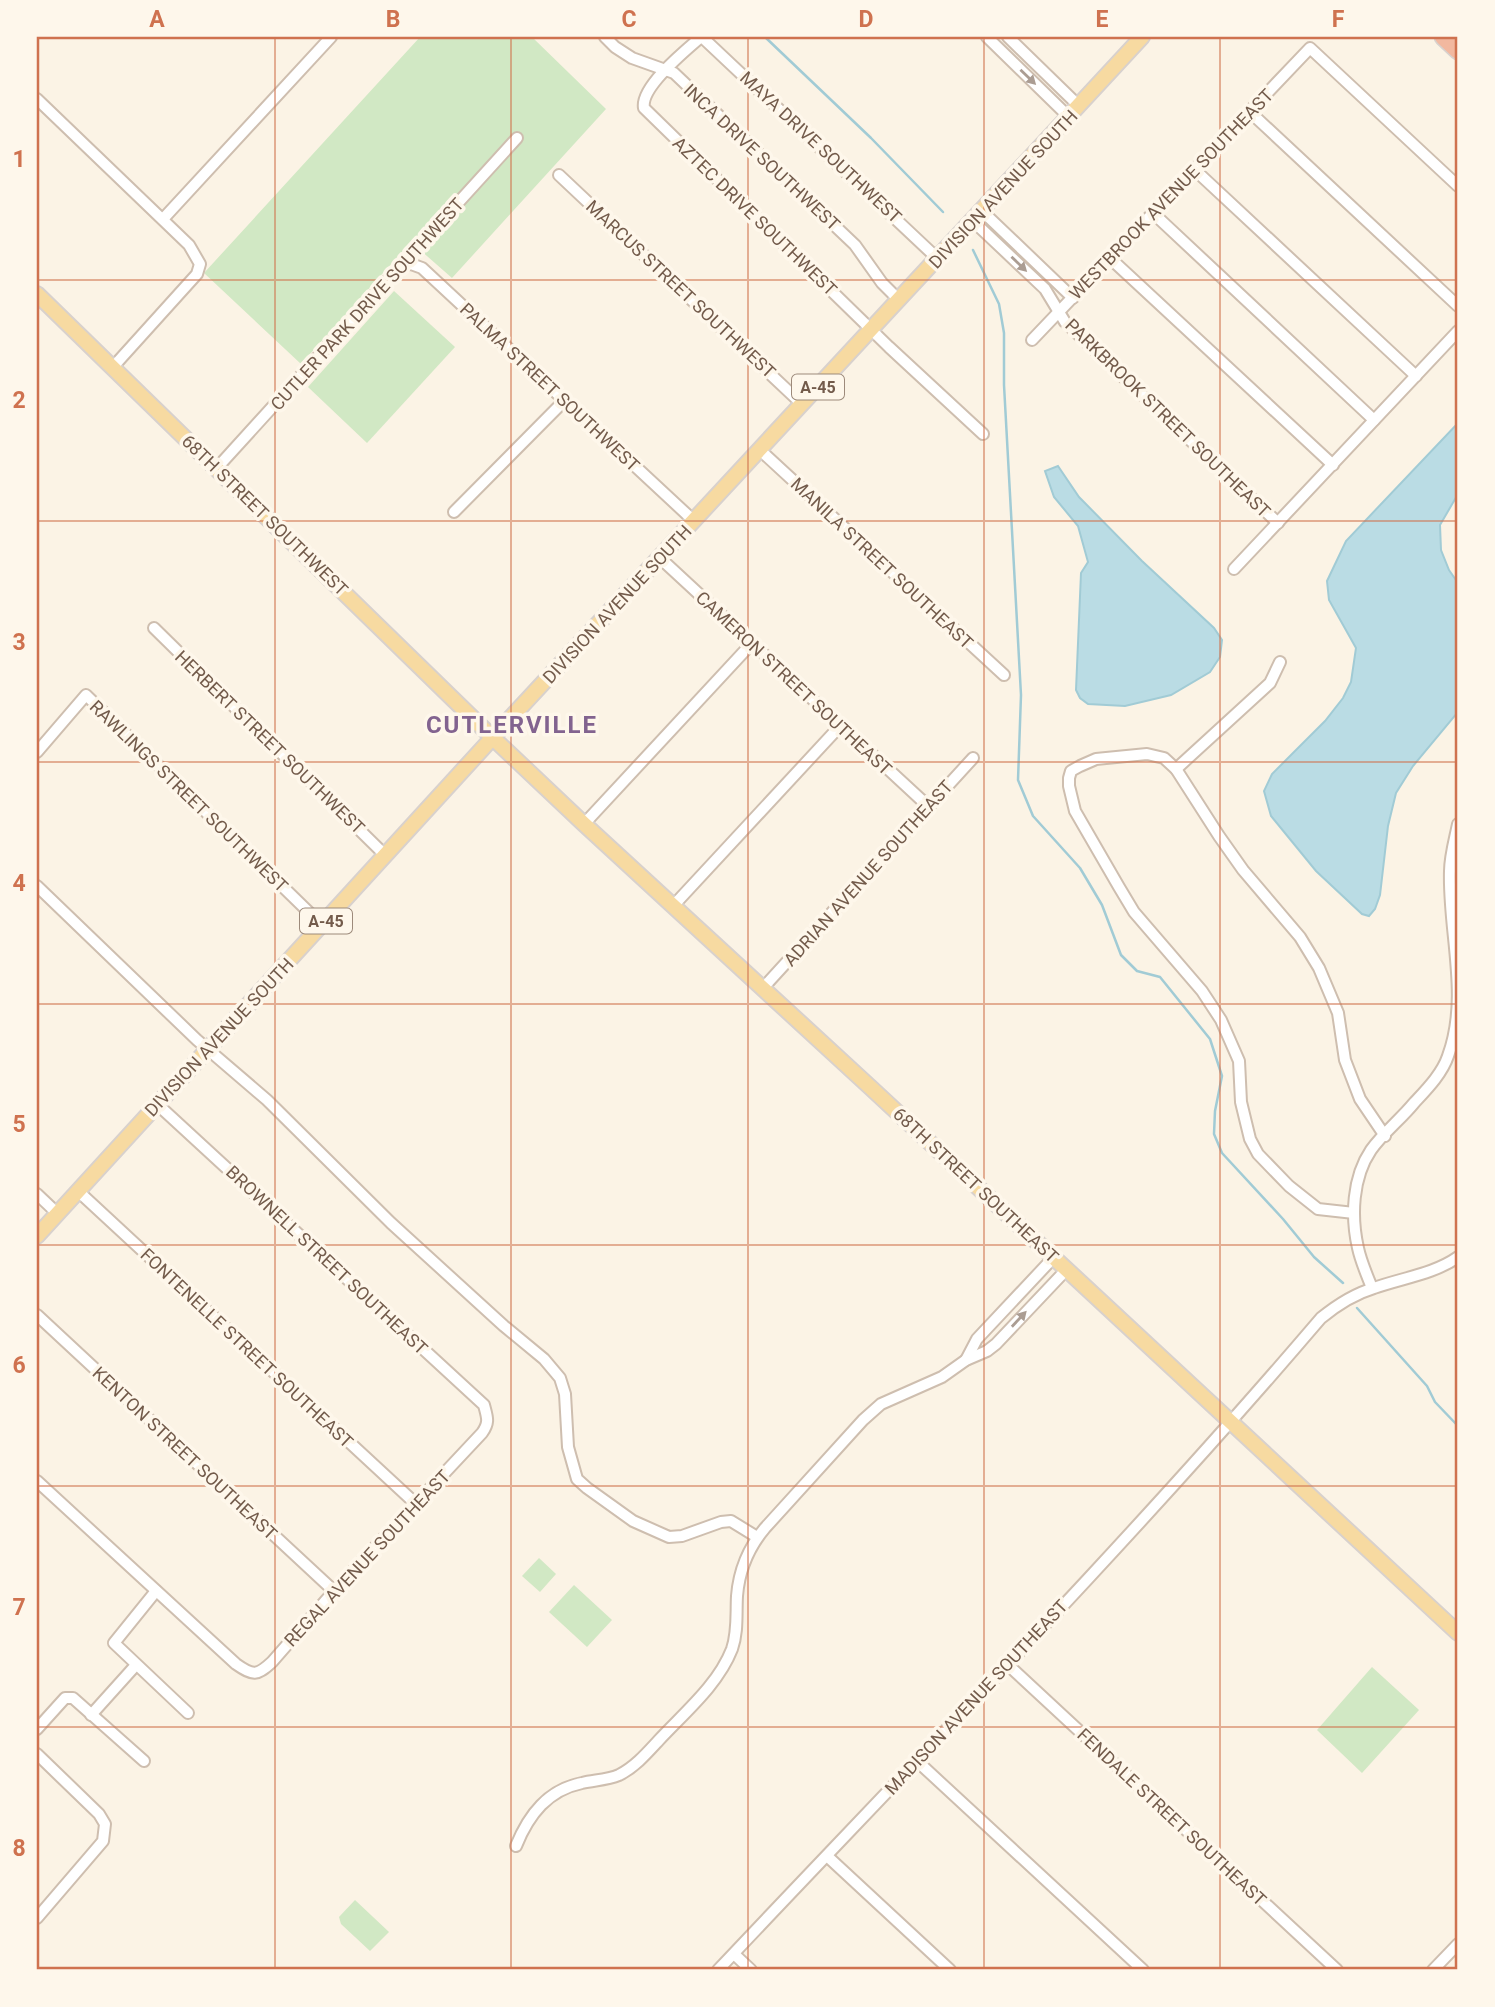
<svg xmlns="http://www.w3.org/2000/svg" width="1495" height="2007" font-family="Roboto,sans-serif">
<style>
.green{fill:#d1e8c4}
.water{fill:#badce4;stroke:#a1cbd5;stroke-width:2}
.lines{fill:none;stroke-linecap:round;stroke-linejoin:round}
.stream{stroke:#a1cbd5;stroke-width:2.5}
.minor-casing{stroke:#cebeaf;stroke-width:14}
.major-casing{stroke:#d8d1cd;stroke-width:18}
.highway-casing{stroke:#d8d1cd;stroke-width:19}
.minor{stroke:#fff;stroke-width:10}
.major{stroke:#f7daa1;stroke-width:14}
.highway{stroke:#f2b89f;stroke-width:16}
.oneway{fill:#ab9d93}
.grid{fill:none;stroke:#cf724f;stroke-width:2;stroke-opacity:0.55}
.labels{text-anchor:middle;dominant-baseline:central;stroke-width:7;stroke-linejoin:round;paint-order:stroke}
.shield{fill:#fef7eb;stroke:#9d8a7b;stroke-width:2}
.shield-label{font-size:16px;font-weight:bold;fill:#735b4b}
.street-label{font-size:18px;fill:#735b4b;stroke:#fef7eb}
.district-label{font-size:24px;font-weight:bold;letter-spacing:2px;fill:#82638f;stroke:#fef7eb}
.neatline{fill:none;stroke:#cf724f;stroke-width:2.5}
.grid-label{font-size:23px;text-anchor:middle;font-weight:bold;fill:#cf724f}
</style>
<rect width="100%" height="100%" fill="#fbf3e5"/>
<g class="green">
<polygon points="420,37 532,37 606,109 452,278 411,242 301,364 204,273"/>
<polygon points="394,291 455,347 367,443 308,387"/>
<polygon points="539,1558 556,1574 540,1592 522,1576"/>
<polygon points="574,1585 612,1620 587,1647 549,1612"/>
<polygon points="1372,1667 1419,1710 1362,1773 1317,1730"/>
<polygon points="355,1900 389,1932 370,1951 341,1924 339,1917"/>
</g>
<g class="water">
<polygon points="1458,423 1458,494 1440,525 1441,550 1449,570 1458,583 1458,712 1413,766 1396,793 1388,826 1380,895 1375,909 1369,916 1362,914 1316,871 1271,816 1264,791 1272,774 1325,721 1343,698 1351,682 1356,648 1329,600 1327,581 1346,541"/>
<polygon points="1058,466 1079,497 1142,561 1214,628 1222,640 1220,657 1210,672 1171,695 1125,706 1088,704 1080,698 1076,690 1081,573 1088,562 1078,526 1054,497 1045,471"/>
</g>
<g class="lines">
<g class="stream">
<polyline points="765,37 871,138 943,212"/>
<polyline points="973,250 999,304 1004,333 1004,385 1021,695 1018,780 1033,816 1080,868 1102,905 1121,955 1137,971 1160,977 1210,1039 1222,1076 1215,1111 1214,1134 1222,1153 1283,1219 1314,1257 1343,1283"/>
<polyline points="1357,1308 1427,1386 1435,1402 1458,1426"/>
</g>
<defs>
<g id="minor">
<polyline points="605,37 615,47 632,58 674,73 855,245 882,283 899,300"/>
<path d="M701 37C686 50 640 87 644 108L889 347 983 434"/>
<polyline points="702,37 938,259"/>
<polyline points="987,37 1069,117"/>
<polyline points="1008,37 1079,106"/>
<polyline points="37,99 189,245 200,264 197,274 113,367"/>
<polyline points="1250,112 1458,306"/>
<polyline points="1195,170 1416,376"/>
<polyline points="559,175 802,404"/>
<polyline points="982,211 1073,298"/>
<polyline points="1153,213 1374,420"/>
<polyline points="163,219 331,37"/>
<polyline points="973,221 1045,289 1065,322 1278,523"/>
<polyline points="1111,259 1333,465"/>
<polyline points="401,266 411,264 422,268 694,521"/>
<polyline points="1032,340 1310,48 1458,186"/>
<polyline points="760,450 1004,675"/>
<polyline points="216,469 517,138"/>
<polyline points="454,512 565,400"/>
<polyline points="660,558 929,807"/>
<polyline points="1234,569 1458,331"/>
<polyline points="154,628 386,856"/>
<polyline points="37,752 86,695 322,925"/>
<polyline points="1176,769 1270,683 1280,662"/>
<polyline points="584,824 752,643"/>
<polyline points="37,886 197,1040 267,1100 391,1223 504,1326 544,1359 560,1378 565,1394 568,1447 577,1479 587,1488 633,1521 669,1537 682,1536 721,1522 731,1521 757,1537"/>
<polyline points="674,905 840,726"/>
<polyline points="763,988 973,758"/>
<polyline points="78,1191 416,1504"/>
<polyline points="37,1194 57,1213"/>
<polyline points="1354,1213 1318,1209 1289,1186 1258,1154 1250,1139 1241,1102 1239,1061 1221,1020 1202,991 1134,912 1119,887 1075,811 1069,786 1069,778 1071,771 1080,766 1096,759 1147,754 1164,758 1176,769 1219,836 1243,870 1300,937 1319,968 1338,1013 1345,1060 1360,1099 1385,1136"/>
<path d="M1372 1288C1367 1275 1361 1262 1358 1248 1351 1217 1352 1178 1371 1150 1383 1133 1401 1119 1414 1103 1426 1090 1442 1074 1448 1056 1470 996 1448 932 1450 871 1450 856 1455 839 1458 824"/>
<polyline points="37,1315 334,1591"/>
<polyline points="966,1360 977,1339 1054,1257"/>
<path d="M37 1481 236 1664C253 1676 257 1676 272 1662L334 1591 482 1433C490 1422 487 1417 484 1405L157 1104"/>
<polyline points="156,1591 114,1643 188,1713"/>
<polyline points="1007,1664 1337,1970"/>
<polyline points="91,1715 136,1665"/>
<polyline points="37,1729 65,1698 73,1698 144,1761"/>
<polyline points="37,1754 99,1814 105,1824 103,1841 37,1918"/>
<polyline points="917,1761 1143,1970"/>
<path d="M516 1846C529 1814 548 1790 582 1783 595 1780 607 1780 619 1775 635 1767 647 1753 659 1740 684 1713 718 1685 732 1649 738 1632 736 1614 737 1596 739 1571 749 1547 765 1528L863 1420 881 1404 942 1377 966 1360 987 1351 996 1344 1067 1269"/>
<polyline points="827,1856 950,1970"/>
<polyline points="734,1954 751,1970"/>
<path d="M718 1970C921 1755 1129 1543 1321 1318 1337 1305 1354 1294 1374 1288 1402 1278 1434 1274 1458 1257"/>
<polyline points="1433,1970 1458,1944"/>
</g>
<g id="major">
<polyline points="37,294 493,738 584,824 870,1087 1458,1633"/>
<polyline points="37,1236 505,724 1142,37"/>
</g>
<polyline id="highway" points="1443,37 1458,51"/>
</defs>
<use href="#minor" class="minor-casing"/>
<use href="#major" class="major-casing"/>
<use href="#highway" class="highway-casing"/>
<use href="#minor" class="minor"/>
<use href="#major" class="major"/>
<use href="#highway" class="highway"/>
</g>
<defs><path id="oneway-solid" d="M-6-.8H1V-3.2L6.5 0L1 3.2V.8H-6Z" transform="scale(1.75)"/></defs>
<g class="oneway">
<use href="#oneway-solid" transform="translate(1028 77) rotate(44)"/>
<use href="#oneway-solid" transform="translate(1019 264) rotate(44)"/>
<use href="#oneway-solid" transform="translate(1019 1319) rotate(-47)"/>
</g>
<path class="grid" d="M275 37V1970M511 37V1970M748 37V1970M984 37V1970M1220 37V1970M37 280H1458M37 521H1458M37 762H1458M37 1004H1458M37 1245H1458M37 1486H1458M37 1727H1458"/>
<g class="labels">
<g class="shield">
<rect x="792" y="374.5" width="52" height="25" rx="5"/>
<rect x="300" y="908.5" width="52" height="25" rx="5"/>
</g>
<g class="shield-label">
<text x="818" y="387">A-45</text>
<text x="326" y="921">A-45</text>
</g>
<g class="street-label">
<text transform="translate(821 147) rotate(43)">MAYA DRIVE SOUTHWEST</text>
<text transform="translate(762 157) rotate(43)">INCA DRIVE SOUTHWEST</text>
<text transform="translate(1003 189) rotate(-47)">DIVISION AVENUE SOUTH</text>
<text transform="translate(1171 194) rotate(-46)">WESTBROOK AVENUE SOUTHEAST</text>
<text transform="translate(755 216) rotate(44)">AZTEC DRIVE SOUTHWEST</text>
<text transform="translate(681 289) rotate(43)">MARCUS STREET SOUTHWEST</text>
<text transform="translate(367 304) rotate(-48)">CUTLER PARK DRIVE SOUTHWEST</text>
<text transform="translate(550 387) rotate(43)">PALMA STREET SOUTHWEST</text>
<text transform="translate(1168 418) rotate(44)">PARKBROOK STREET SOUTHEAST</text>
<text transform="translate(265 515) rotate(44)">68TH STREET SOUTHWEST</text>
<text transform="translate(882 563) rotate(43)">MANILA STREET SOUTHEAST</text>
<text transform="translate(617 604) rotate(-47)">DIVISION AVENUE SOUTH</text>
<text transform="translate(794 683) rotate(43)">CAMERON STREET SOUTHEAST</text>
<text transform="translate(270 742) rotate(44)">HERBERT STREET SOUTHWEST</text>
<text transform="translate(189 796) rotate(44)">RAWLINGS STREET SOUTHWEST</text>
<text transform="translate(868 873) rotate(-48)">ADRIAN AVENUE SOUTHEAST</text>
<text transform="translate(219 1037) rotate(-47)">DIVISION AVENUE SOUTH</text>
<text transform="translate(976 1185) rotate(43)">68TH STREET SOUTHEAST</text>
<text transform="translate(327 1260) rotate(43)">BROWNELL STREET SOUTHEAST</text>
<text transform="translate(247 1348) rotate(43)">FONTENELLE STREET SOUTHEAST</text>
<text transform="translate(185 1453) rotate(43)">KENTON STREET SOUTHEAST</text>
<text transform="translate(367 1558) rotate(-47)">REGAL AVENUE SOUTHEAST</text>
<text transform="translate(976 1697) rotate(-47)">MADISON AVENUE SOUTHEAST</text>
<text transform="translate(1172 1817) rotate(43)">FENDALE STREET SOUTHEAST</text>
</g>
<g class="district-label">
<text x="512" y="725">CUTLERVILLE</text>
</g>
</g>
<rect width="1495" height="2007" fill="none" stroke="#fef7eb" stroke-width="77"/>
<rect x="38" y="38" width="1418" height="1930" class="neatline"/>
<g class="grid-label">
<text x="157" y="27">A</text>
<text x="393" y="27">B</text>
<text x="629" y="27">C</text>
<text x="866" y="27">D</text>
<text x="1102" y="27">E</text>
<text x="1338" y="27">F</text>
<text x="19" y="167">1</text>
<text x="19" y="408">2</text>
<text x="19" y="650">3</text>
<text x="19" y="891">4</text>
<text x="19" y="1132">5</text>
<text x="19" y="1373">6</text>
<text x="19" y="1615">7</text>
<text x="19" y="1856">8</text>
</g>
</svg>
